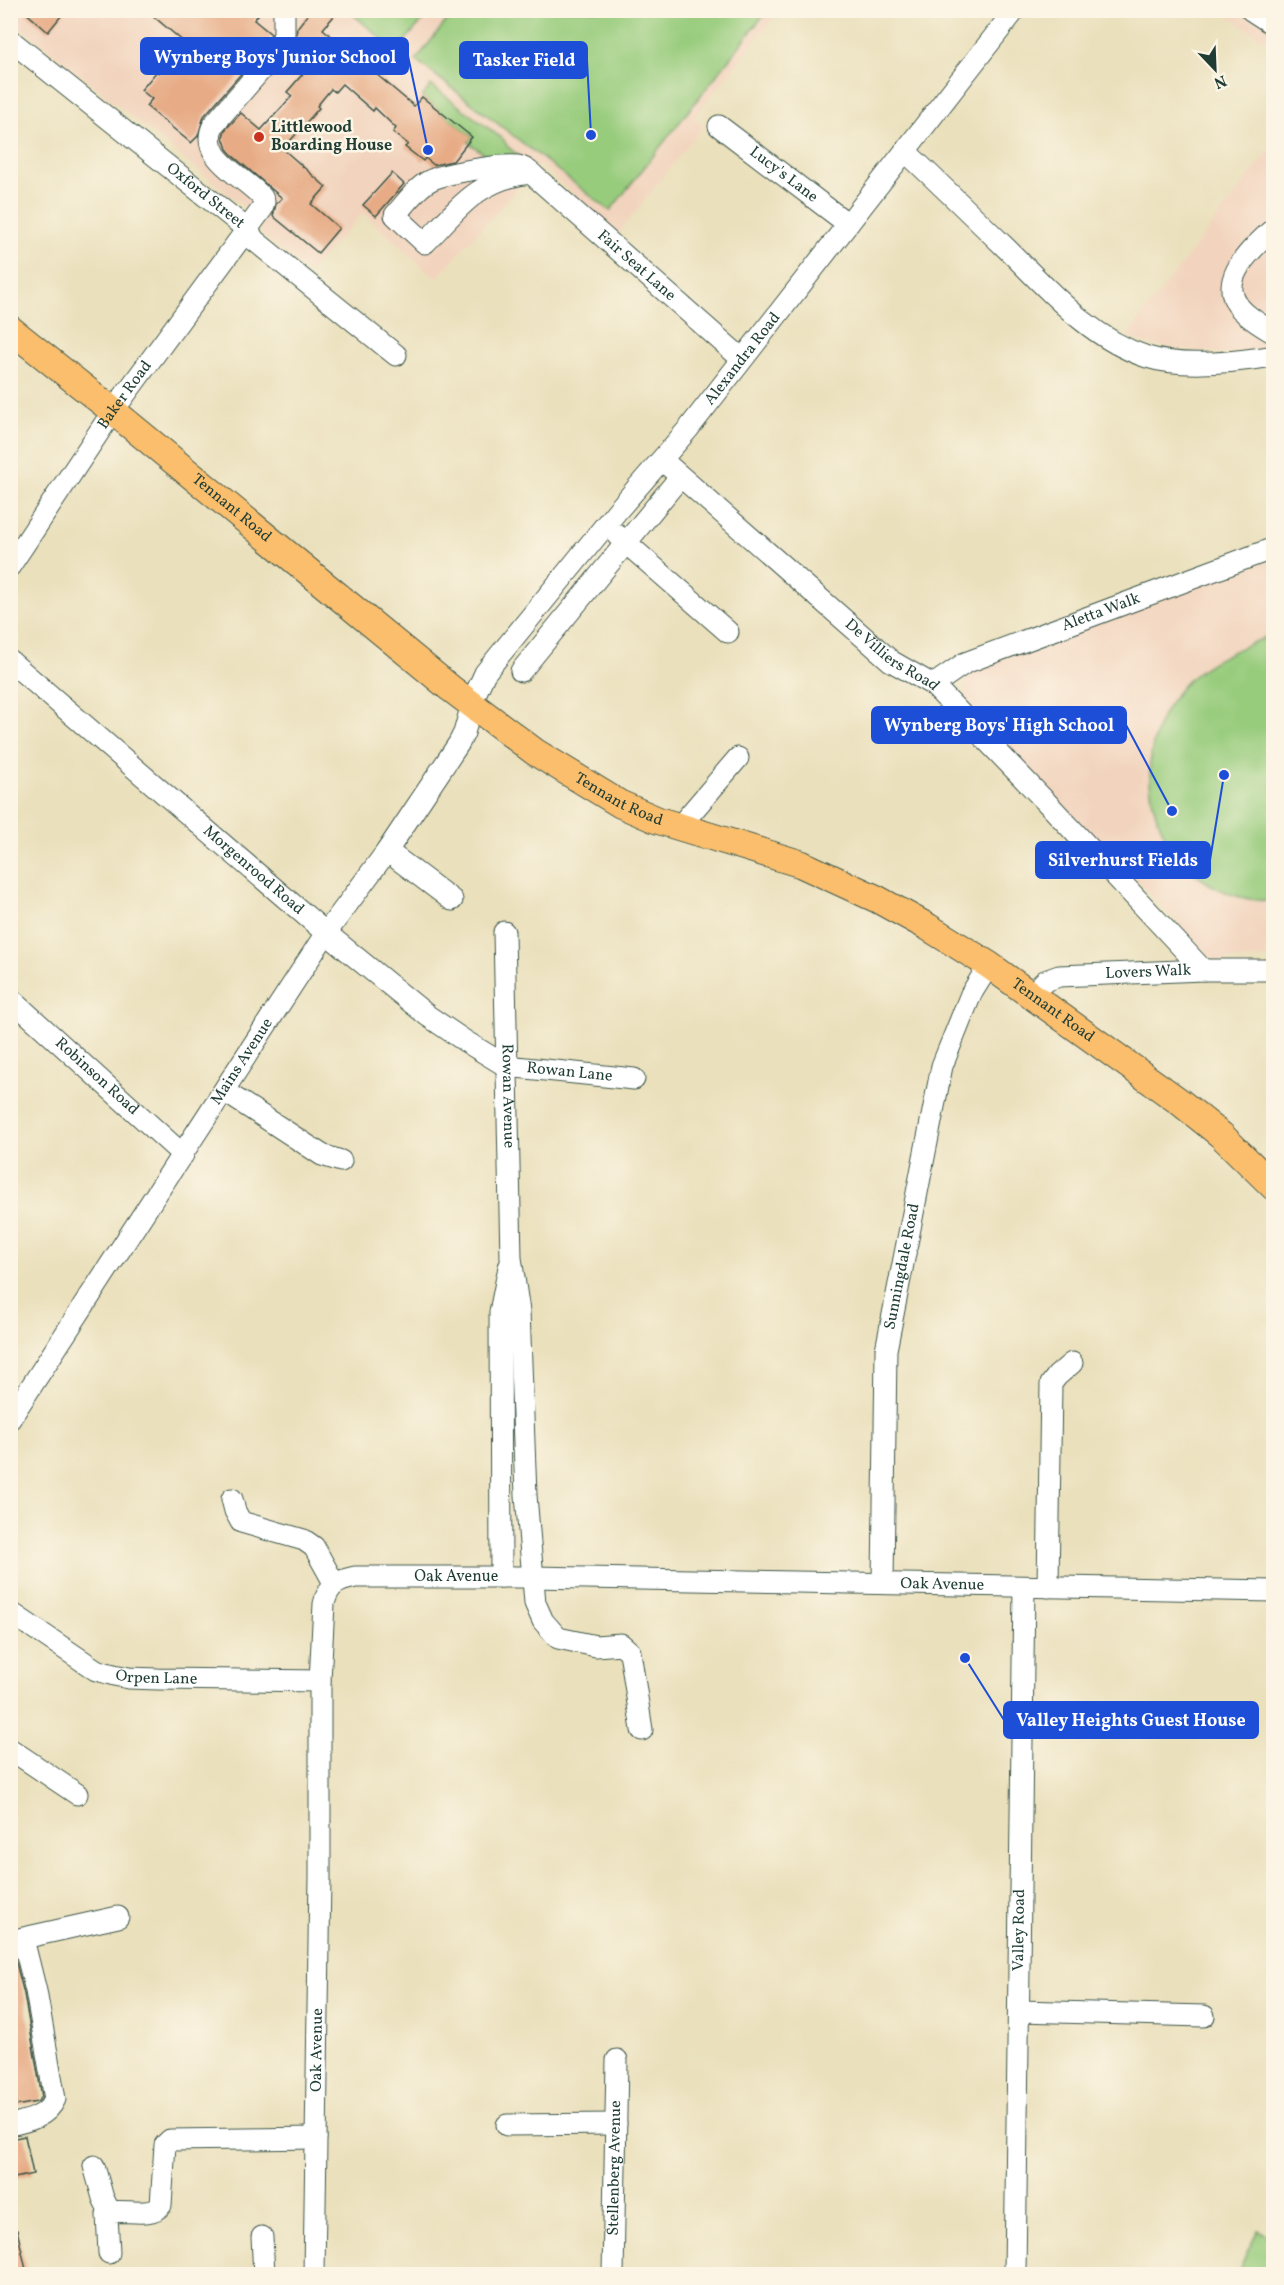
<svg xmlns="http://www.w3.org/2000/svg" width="1284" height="2285" font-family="Vollkorn,serif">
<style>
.built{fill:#f2d4be}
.green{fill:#98cc7d;stroke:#5c8458;stroke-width:1.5}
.building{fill:#e7ac86}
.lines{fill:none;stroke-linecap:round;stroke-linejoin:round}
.minor-casing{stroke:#3d5548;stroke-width:23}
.major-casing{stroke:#3d5548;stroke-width:29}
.minor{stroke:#fff;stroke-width:21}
.major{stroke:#fabe6d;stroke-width:27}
.poi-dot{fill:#c8321e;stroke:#fcf5e5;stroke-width:2}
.labels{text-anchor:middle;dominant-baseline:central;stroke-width:5;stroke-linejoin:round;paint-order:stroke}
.poi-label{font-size:16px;font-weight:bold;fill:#1f3d34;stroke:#fcf5e5;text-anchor:start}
.street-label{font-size:16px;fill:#1f3d34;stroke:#fcf5e5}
.leader{fill:none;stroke:#1d4ed8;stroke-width:2}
.callout-dot{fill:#1d4ed8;stroke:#fcf5e5;stroke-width:2}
.callout{fill:#1d4ed8;stroke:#1d4ed8;stroke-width:2}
.callout-label{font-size:18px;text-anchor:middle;font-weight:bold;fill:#fff}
</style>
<rect width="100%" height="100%" fill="#fcf5e5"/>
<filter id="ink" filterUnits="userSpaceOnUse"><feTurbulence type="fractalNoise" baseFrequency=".0167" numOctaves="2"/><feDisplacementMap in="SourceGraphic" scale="12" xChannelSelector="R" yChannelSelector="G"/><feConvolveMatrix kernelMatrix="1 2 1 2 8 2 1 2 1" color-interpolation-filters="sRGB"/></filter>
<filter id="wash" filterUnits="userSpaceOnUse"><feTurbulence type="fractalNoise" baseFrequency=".008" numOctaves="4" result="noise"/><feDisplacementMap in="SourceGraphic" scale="24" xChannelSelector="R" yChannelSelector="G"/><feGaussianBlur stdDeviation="1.35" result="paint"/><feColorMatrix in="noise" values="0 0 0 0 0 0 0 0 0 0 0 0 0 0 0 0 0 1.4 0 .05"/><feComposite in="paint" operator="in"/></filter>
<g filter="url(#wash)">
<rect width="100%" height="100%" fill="#eae0bc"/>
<g class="built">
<polygon points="10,11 779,11 694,118 703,126 618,234 539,164 436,279 363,213 308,273 261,234 261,226 263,222 11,20"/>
<polygon points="1220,11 1273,11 1273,46"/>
<polygon points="1273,145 1273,350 1229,354 1205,352 1161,347 1125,338"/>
<polygon points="1273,558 1273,958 1214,961 968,706 963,688 970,671"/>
</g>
<g class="green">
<polygon points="349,11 431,11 396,51"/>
<polygon points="454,11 454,10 767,11 610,211 416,60"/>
<polygon points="431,85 504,140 507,146 519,156 491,159 468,142 472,137 422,97"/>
<path d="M1273 634 1274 901C1166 902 1114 776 1177 693 1200 662 1239 649 1273 634Z"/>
<polygon points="1258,2230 1273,2238 1272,2274 1237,2274"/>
</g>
<g id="blocks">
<g class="building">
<polygon points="23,10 66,10 48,32"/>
<polygon points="146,10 262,10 254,20 271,34 268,43 204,116 198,136 191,143 146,106 152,99 141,90 157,71 159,73 185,43"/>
<polygon points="311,10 339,10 323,29 414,106 422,97 472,137 453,161 434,165 425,158 423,161 405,147 408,144 393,132 396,128 375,108 373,111 342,84 335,92 331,89 317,106 319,108 283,149 326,187 311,204 339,228 318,253 273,216 276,204 282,198 233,156 227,149 223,137 225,130 241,113 261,130 292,96 287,92 308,68 291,54 296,38 297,28"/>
<polygon points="392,173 404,184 376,216 363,205"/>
<polygon points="10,1955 14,1955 24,1994 42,2097 37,2102 16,2106 10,2081"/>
<polygon points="25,2136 33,2174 10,2179 10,2139"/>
<polygon points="17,2230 27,2274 10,2274 10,2231"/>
</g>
</g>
</g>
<g filter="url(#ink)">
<use href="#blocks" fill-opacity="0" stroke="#3d5548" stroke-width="1.5"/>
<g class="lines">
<defs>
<g id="minor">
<polyline points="1251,10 1274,25"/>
<path id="s1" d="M10 40 248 230 254 240 396 355"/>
<path id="s2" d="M719 126 848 224"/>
<path d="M905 151C939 183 973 216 1007 249 1049 290 1089 338 1147 357 1182 368 1237 362 1274 356"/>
<path id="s3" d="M530 173C478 179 459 208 425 243L395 215C405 204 416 188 429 181 443 173 501 164 517 166 526 167 534 176 540 181L742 359"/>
<path d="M1274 228C1252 249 1210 284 1246 314 1254 321 1264 327 1274 333"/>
<path id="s4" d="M662 460 891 661 933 685 1052 808 1203 970"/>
<polyline points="617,535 728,632"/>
<path id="s5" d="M10 566 113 411 262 209 264 202 262 197C244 176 196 157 214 124L279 49 284 34V10"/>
<path id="s6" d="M10 661 326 933 428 1016 465 1041 506 1066 634 1079"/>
<polyline points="521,671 680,477"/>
<path id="s7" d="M933 685 965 663 1274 548"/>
<polyline points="679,827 738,758"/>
<polyline points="387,851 452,900"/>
<path id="s8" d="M504 932 511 1258 519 1311 526 1495 535 1603 543 1621 558 1638 596 1646 621 1644 630 1652 642 1730"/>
<path id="s9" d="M1031 995 1045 981 1059 976 1203 970H1274"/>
<path id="s10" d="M10 998 183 1155"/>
<polyline points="224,1091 322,1155 341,1161"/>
<path id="s11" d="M10 1419 326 933 387 851 459 743 464 733 474 697 485 673 617 511 689 428 1015 10"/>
<polyline points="232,1499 235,1511 241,1522 304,1540 314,1547 334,1583"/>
<polyline points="501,1577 500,1312 509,1267"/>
<path id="s12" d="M883 1583 886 1350 942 1066 971 994 989 965"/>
<polyline points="1048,1587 1051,1384 1057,1376 1072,1363"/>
<path id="s13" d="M10 1612 96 1670 114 1675 129 1678 158 1679 320 1681"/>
<polyline points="10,1749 77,1794"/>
<polyline points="10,1941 118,1917"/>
<polyline points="1019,2011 1204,2016"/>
<path d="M10 2125C28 2121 47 2117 55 2099L36 1991 23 1939"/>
<polyline points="507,2125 616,2124"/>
<polyline points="94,2166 103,2198 110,2212"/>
<polyline points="262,2237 264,2274"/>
<path d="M109 2253 107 2215 110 2212C125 2209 152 2218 161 2205L165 2145 170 2140 316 2138"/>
<path id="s14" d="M314 2274 320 1876V1681L324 1604C328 1585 337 1581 355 1577H532L1274 1591"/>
<path id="s15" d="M613 2274 617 2060"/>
<path id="s16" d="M1015 2274 1024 1587"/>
</g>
<g id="major">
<path id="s17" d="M10 329 113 411 450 688 535 752 620 804 657 820 801 864 877 899 928 927 989 965 1180 1102 1221 1135 1274 1187"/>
</g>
</defs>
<use href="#minor" class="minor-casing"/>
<use href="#major" class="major-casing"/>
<use href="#minor" class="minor"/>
<use href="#major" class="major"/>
</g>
</g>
<circle class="poi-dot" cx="259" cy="137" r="6"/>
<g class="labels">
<g class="poi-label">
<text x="271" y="128">Littlewood<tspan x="271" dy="18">Boarding House</tspan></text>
</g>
<g class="street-label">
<text stroke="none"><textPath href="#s2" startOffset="81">Lucy's Lane</textPath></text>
<text stroke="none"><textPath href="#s1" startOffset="250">Oxford Street</textPath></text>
<text stroke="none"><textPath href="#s3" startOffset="465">Fair Seat Lane</textPath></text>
<text stroke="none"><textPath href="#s11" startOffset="1293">Alexandra Road</textPath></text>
<text stroke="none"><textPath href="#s5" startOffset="206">Baker Road</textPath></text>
<text stroke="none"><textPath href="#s17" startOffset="285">Tennant Road</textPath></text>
<text stroke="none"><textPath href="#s7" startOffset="184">Aletta Walk</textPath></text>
<text stroke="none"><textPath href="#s4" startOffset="302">De Villiers Road</textPath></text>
<text stroke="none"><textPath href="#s17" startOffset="771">Tennant Road</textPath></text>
<text stroke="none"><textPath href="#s6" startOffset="321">Morgenrood Road</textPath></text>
<text stroke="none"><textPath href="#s9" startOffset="124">Lovers Walk</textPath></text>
<text stroke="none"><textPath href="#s17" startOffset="1257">Tennant Road</textPath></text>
<text stroke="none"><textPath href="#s11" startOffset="426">Mains Avenue</textPath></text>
<text stroke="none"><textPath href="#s6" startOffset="705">Rowan Lane</textPath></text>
<text stroke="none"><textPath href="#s10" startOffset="117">Robinson Road</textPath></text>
<text stroke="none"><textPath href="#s8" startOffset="164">Rowan Avenue</textPath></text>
<text stroke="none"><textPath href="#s12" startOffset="318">Sunningdale Road</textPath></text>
<text stroke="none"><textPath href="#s14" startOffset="816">Oak Avenue</textPath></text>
<text stroke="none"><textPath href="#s14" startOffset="1302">Oak Avenue</textPath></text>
<text stroke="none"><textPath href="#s13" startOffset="165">Orpen Lane</textPath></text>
<text stroke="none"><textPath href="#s16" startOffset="344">Valley Road</textPath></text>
<text stroke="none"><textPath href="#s14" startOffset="224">Oak Avenue</textPath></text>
<text stroke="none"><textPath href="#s15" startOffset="106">Stellenberg Avenue</textPath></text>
</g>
</g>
<path class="leader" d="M428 150L408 56M591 135L587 60M1172 811L1126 725M1224 775L1210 860M965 1658L1004 1720"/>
<g class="callout-dot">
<circle cx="428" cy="150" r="6"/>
<circle cx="591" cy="135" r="6"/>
<circle cx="1172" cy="811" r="6"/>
<circle cx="1224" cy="775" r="6"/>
<circle cx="965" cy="1658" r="6"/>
</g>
<g class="callout">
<rect x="141" y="38" width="267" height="36" rx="6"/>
<rect x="460" y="42" width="127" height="36" rx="6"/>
<rect x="872" y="707" width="254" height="36" rx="6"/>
<rect x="1036" y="842" width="174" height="36" rx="6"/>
<rect x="1004" y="1702" width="254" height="36" rx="6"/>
</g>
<g class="callout-label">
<text x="275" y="63">Wynberg Boys' Junior School</text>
<text x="524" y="66">Tasker Field</text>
<text x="999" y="731">Wynberg Boys' High School</text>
<text x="1123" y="866">Silverhurst Fields</text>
<text x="1131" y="1726">Valley Heights Guest House</text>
</g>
<rect width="1284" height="2285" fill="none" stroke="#fcf5e5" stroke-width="36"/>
<g transform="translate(1215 69) rotate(157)" stroke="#fcf5e5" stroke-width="4.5" paint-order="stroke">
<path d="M0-4.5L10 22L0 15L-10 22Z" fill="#1f3d34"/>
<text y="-9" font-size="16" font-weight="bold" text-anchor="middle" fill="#1f3d34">N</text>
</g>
</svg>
